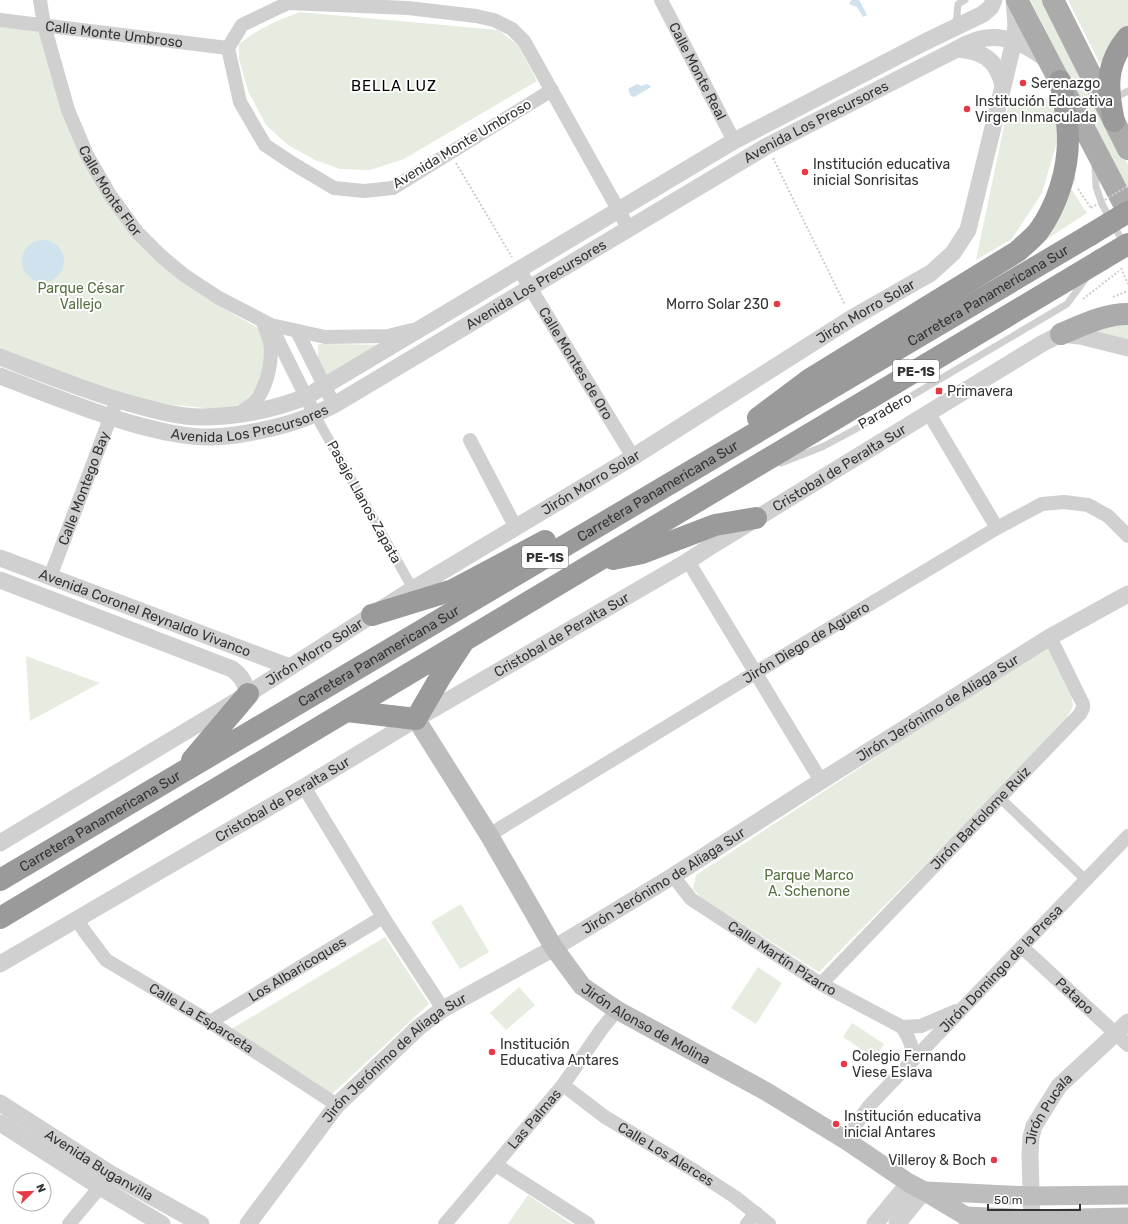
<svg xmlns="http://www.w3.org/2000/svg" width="1128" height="1224" font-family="Rubik,sans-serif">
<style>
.green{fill:#e6ecdf}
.water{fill:#cfe2ee}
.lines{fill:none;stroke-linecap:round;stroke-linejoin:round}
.path{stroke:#cdcdcd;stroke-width:2;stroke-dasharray:2 2;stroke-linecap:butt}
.service{stroke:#d0d0d0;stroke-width:7}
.pedestrian{stroke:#d0d0d0;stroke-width:10}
.minor{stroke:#d0d0d0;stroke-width:14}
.tertiary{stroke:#d0d0d0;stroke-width:17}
.secondary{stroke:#bdbdbd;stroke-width:19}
.primary{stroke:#ababab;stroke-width:22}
.motorway{stroke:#9a9a9a;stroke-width:22}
.path-bridge{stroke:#cdcdcd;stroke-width:2;stroke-dasharray:2 2;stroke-linecap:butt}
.motorway-bridge{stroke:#9a9a9a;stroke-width:22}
.poi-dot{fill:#e63946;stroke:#fff;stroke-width:1.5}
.labels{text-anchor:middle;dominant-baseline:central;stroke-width:4;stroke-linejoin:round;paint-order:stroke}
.shield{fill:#fff;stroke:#707070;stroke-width:1}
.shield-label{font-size:13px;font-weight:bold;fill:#333}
.street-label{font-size:14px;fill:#333;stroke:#fff}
.poi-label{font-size:14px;fill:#333;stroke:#fff;text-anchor:start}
.park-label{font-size:14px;fill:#56703f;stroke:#fff}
.neighbourhood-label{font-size:15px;letter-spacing:1px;fill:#000;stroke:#fff}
</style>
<rect width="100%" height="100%" fill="#fff"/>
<g class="green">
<polygon points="1030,0 1044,0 1128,165 1128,190"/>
<polygon points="1068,0 1128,0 1128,26 1121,30 1100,64"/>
<path d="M300 12 498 30 518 45 537 81 404 159 370 170 340 169 315 160 288 145 266 125 249 93 239 60V44C257 29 278 20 300 12Z"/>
<polygon points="0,26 39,30 58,99 74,142 178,278 230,312 258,328 264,340 264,360 259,385 243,403 225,410 155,403 0,353"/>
<polygon points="1042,98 1050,99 1055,115 1058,138 1042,193 1012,239 976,260 1009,102 1033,105"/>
<polygon points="1070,165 1076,179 1071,189 1087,213 1024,254"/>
<polygon points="1111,324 1128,325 1128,341 1084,330"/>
<polygon points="318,344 392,345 327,379 318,360"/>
<polygon points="1046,646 1070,686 1073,706 1062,726 819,972 702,898 693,889 696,875"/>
<polygon points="26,656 100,683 30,721"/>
<polygon points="461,904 489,952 460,969 431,922"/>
<polygon points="385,937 429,1004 332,1094 228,1031"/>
<polygon points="758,967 782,983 756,1024 731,1008"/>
<polygon points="519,987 535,1005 506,1030 490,1013"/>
<polygon points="852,1023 884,1044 875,1058 843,1037"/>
<polygon points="528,1195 572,1224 508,1224"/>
</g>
<g class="water">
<polygon points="851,0 859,0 867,15 863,17 857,7 849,4"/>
<polygon points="637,84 641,86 646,84 649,85 651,87 634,97 631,96 628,89"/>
<circle cx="43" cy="261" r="21"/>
</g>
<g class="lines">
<g class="path">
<polyline points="773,158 845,305"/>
<polyline points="456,163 512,257"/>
<polyline points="1078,189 1091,208"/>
<polyline points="1121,268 1128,284"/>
<polyline points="1113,297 1128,291"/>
<polyline points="1083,299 1119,271"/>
</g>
<g class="service">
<polyline points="956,26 958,4 965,0"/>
<polyline points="1113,99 1128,91"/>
<polyline points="1095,165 1096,187 1102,204 1124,244"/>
<polyline points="781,463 822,447 854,430 1067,304 1087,277"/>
</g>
<g class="pedestrian">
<polyline points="315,415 413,589"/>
<polyline points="999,797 1086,880"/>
</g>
<g class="minor">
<path id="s1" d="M40 0 44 25 68 110 87 155 110 195 137 232 161 256 184 275 219 298 271 325 325 337 388 336 412 330"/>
<path id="s2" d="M661 0 734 141"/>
<path id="s3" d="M0 20 228 48"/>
<polyline points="552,90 393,188 364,191 334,188 292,163 265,145 240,102 228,48 242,25 288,3 408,8 476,16 494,20 512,29 524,41 629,229"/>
<path id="s4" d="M520 271 633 457"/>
<polyline points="271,326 315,415"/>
<polyline points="297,331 334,405"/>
<polyline points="928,412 997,528"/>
<path d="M238 414C245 409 255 404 259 396 268 382 273 358 270 342 268 335 265 328 263 322"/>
<polyline points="470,440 516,528"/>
<polyline points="688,561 821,781"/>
<path id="s5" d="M50 577 117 400"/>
<polyline points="304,787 383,917 443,1009"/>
<path id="s6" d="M489 835 755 673 997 528 1042 504 1064 502 1088 505 1108 516 1128 536"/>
<path id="s7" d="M673 876 691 899 821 984 902 1027C909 1037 913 1047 914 1059"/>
<path id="s8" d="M77 920 85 932 106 960 210 1022 337 1105"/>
<path id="s9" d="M1022 947 1128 1045"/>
<path id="s10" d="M821 984 1080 714 1083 708V704L1050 637"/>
<path id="s11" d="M210 1022 383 917"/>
<polyline points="902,1027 921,1026 956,1011"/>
<path id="s12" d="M563 1085 605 1117 695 1171 735 1197 769 1224"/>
<path id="s13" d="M847 1141 857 1123 869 1106 1128 836"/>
<polyline points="496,1165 588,1224"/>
<polyline points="69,1224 100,1187"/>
<path id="s14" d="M445 1224 563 1085 601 1030 617 1010"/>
<polyline points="747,1224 756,1213"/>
</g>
<g class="tertiary">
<path d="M957 49C983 51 996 59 1003 85"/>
<path d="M0 357C47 375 94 394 143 407 161 412 181 417 200 417 236 417 272 410 306 397L734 141 925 42 983 14 991 7 994 0"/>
<path id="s15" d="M0 376C45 393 90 412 137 425 160 431 184 437 209 437 230 437 251 433 272 428 295 423 313 416 334 405L767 146 957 49C962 46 968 43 974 41 1001 31 1027 44 1048 61"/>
<path id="s16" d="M0 558 290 667"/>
<path d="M0 580 232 669C242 676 245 683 248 694"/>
<path id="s17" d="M0 843 248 694 413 589 633 457 852 318 931 273 953 253 968 230 1014 41 1016 25 1014 0"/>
<path id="s18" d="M0 964 304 787 416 719 688 561 708 548 1043 343 1061 334 1080 336 1128 348"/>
<path id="s19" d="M0 1103 111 1174 201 1224"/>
<polyline points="0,1123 100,1187 162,1224"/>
<path id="s20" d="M248 1224 337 1105 419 1027 443 1009 554 948 673 876 821 781 1050 637 1128 594"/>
<polyline points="875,1224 909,1183"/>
<polyline points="897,1224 924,1191"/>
<path id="s21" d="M1032 1224 1030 1154 1031 1137 1034 1126 1059 1086 1128 1022"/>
</g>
<g class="secondary">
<path id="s22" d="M416 719 489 835 554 948 582 986 617 1010 767 1092 847 1141 909 1183 924 1191 979 1224"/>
<polyline points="926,1191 1030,1196 1128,1195"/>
<polyline points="965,1216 1032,1219 1128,1217"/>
</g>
<g class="primary">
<polyline points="1017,0 1128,212"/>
<polyline points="1053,0 1128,149"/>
<path d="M1061 334C1083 325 1104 314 1128 314"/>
</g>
<g class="motorway">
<path d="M1114 121C1107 89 1105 64 1128 37"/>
<path d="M758 418 810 379 1018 251C1024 245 1032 239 1038 232 1057 206 1068 171 1068 139 1068 120 1064 100 1060 81"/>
<polyline points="613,559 642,553 715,525 756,518"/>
<polyline points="372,615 453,590 545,541"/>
<polyline points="347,711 416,719 441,676 462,644"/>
<polyline points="192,760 248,694"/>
<path id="s23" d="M0 880 1090 235"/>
<polyline points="0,918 1101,260"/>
</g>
<polyline class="path-bridge" points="1091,208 1128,186"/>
<g class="motorway-bridge">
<polyline points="1090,235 1128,212"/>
<polyline points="1101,260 1128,244"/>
</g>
</g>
<g class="poi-dot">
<circle cx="1023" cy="83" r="4"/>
<circle cx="967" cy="109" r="4"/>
<circle cx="805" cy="172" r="4"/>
<circle cx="777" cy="304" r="4"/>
<rect x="935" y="387" width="8" height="8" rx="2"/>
<circle cx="492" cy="1052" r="4"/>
<circle cx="844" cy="1064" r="4"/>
<circle cx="836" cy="1124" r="4"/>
<circle cx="994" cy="1160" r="4"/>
</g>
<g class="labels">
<g class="shield">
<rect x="893" y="360" width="46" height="22" rx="3"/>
<rect x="522" y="546" width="46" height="22" rx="3"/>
</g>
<g class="shield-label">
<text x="916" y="371">PE-1S</text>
<text x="545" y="557">PE-1S</text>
</g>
<g class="street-label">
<text stroke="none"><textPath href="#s3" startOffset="115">Calle Monte Umbroso</textPath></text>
<text stroke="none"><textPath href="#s2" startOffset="80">Calle Monte Real</textPath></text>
<text stroke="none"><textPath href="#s15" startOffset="908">Avenida Los Precursores</textPath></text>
<text transform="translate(462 144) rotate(-31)">Avenida Monte Umbroso</text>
<text stroke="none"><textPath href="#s1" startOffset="205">Calle Monte Flor</textPath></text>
<text stroke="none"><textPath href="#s15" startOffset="584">Avenida Los Precursores</textPath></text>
<text stroke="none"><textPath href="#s23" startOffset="1148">Carretera Panamericana Sur</textPath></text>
<text stroke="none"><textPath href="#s17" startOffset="1016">Jirón Morro Solar</textPath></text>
<text stroke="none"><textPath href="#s4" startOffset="108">Calle Montes de Oro</textPath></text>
<text transform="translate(885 411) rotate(-30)">Paradero</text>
<text stroke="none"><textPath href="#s15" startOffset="261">Avenida Los Precursores</textPath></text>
<text stroke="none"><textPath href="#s18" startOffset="975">Cristobal de Peralta Sur</textPath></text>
<text stroke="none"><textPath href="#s17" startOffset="692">Jirón Morro Solar</textPath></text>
<text stroke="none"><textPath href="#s5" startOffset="95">Calle Montego Bay</textPath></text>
<text stroke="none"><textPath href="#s23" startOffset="764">Carretera Panamericana Sur</textPath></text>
<text transform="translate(364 502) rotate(61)">Pasaje Llanos Zapata</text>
<text stroke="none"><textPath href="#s16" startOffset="155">Avenida Coronel Reynaldo Vivanco</textPath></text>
<text stroke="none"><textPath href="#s18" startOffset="651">Cristobal de Peralta Sur</textPath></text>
<text stroke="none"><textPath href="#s6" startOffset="371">Jirón Diego de Agüero</textPath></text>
<text stroke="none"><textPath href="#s17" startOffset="368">Jirón Morro Solar</textPath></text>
<text stroke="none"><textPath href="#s23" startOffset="440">Carretera Panamericana Sur</textPath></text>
<text stroke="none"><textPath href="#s20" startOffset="871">Jirón Jerónimo de Aliaga Sur</textPath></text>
<text stroke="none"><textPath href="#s18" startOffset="327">Cristobal de Peralta Sur</textPath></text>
<text stroke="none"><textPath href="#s10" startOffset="230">Jirón Bartolome Ruiz</textPath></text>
<text stroke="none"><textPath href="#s23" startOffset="116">Carretera Panamericana Sur</textPath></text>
<text stroke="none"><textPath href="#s20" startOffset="547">Jirón Jerónimo de Aliaga Sur</textPath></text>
<text stroke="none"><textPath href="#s7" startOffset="138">Calle Martín Pizarro</textPath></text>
<text stroke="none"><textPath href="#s11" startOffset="102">Los Albaricoques</textPath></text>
<text stroke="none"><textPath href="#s13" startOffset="232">Jirón Domingo de la Presa</textPath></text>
<text stroke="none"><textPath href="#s9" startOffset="72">Patapo</textPath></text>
<text stroke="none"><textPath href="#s8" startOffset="161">Calle La Esparceta</textPath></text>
<text stroke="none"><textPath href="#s22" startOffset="389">Jirón Alonso de Molina</textPath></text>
<text stroke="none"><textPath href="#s20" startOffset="223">Jirón Jerónimo de Aliaga Sur</textPath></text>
<text stroke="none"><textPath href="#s21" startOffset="120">Jirón Pucala</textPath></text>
<text stroke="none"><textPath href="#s14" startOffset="138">Las Palmas</textPath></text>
<text stroke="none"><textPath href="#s12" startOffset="124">Calle Los Alerces</textPath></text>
<text stroke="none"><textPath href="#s19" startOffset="117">Avenida Buganvilla</textPath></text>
</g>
<g class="poi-label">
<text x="1031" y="83">Serenazgo</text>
<text x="975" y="101">Institución Educativa<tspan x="975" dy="16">Virgen Inmaculada</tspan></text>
<text x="813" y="164">Institución educativa<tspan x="813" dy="16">inicial Sonrisitas</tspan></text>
<text x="769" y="304" text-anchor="end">Morro Solar 230</text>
<text x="947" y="391">Primavera</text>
<text x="500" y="1044">Institución<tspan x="500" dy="16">Educativa Antares</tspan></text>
<text x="852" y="1056">Colegio Fernando<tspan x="852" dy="16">Viese Eslava</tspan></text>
<text x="844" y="1116">Institución educativa<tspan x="844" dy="16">inicial Antares</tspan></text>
<text x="986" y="1160" text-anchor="end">Villeroy &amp; Boch</text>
</g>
<g class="park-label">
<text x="81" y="288">Parque César<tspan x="81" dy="16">Vallejo</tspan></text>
<text x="809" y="875">Parque Marco<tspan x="809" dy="16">A. Schenone</tspan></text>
</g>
<g class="neighbourhood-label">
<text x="394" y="86">BELLA LUZ</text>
</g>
</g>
<g transform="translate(32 1192) rotate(67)"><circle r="19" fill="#ffffff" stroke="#adadad"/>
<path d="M0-3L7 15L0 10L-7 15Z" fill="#e63946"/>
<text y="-6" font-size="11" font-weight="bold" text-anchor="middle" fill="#333333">N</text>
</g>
<path d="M988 1204v6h92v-6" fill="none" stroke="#333333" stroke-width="2"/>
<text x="994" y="1204" font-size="12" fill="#333333" stroke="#ffffff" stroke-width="3" paint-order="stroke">50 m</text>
</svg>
